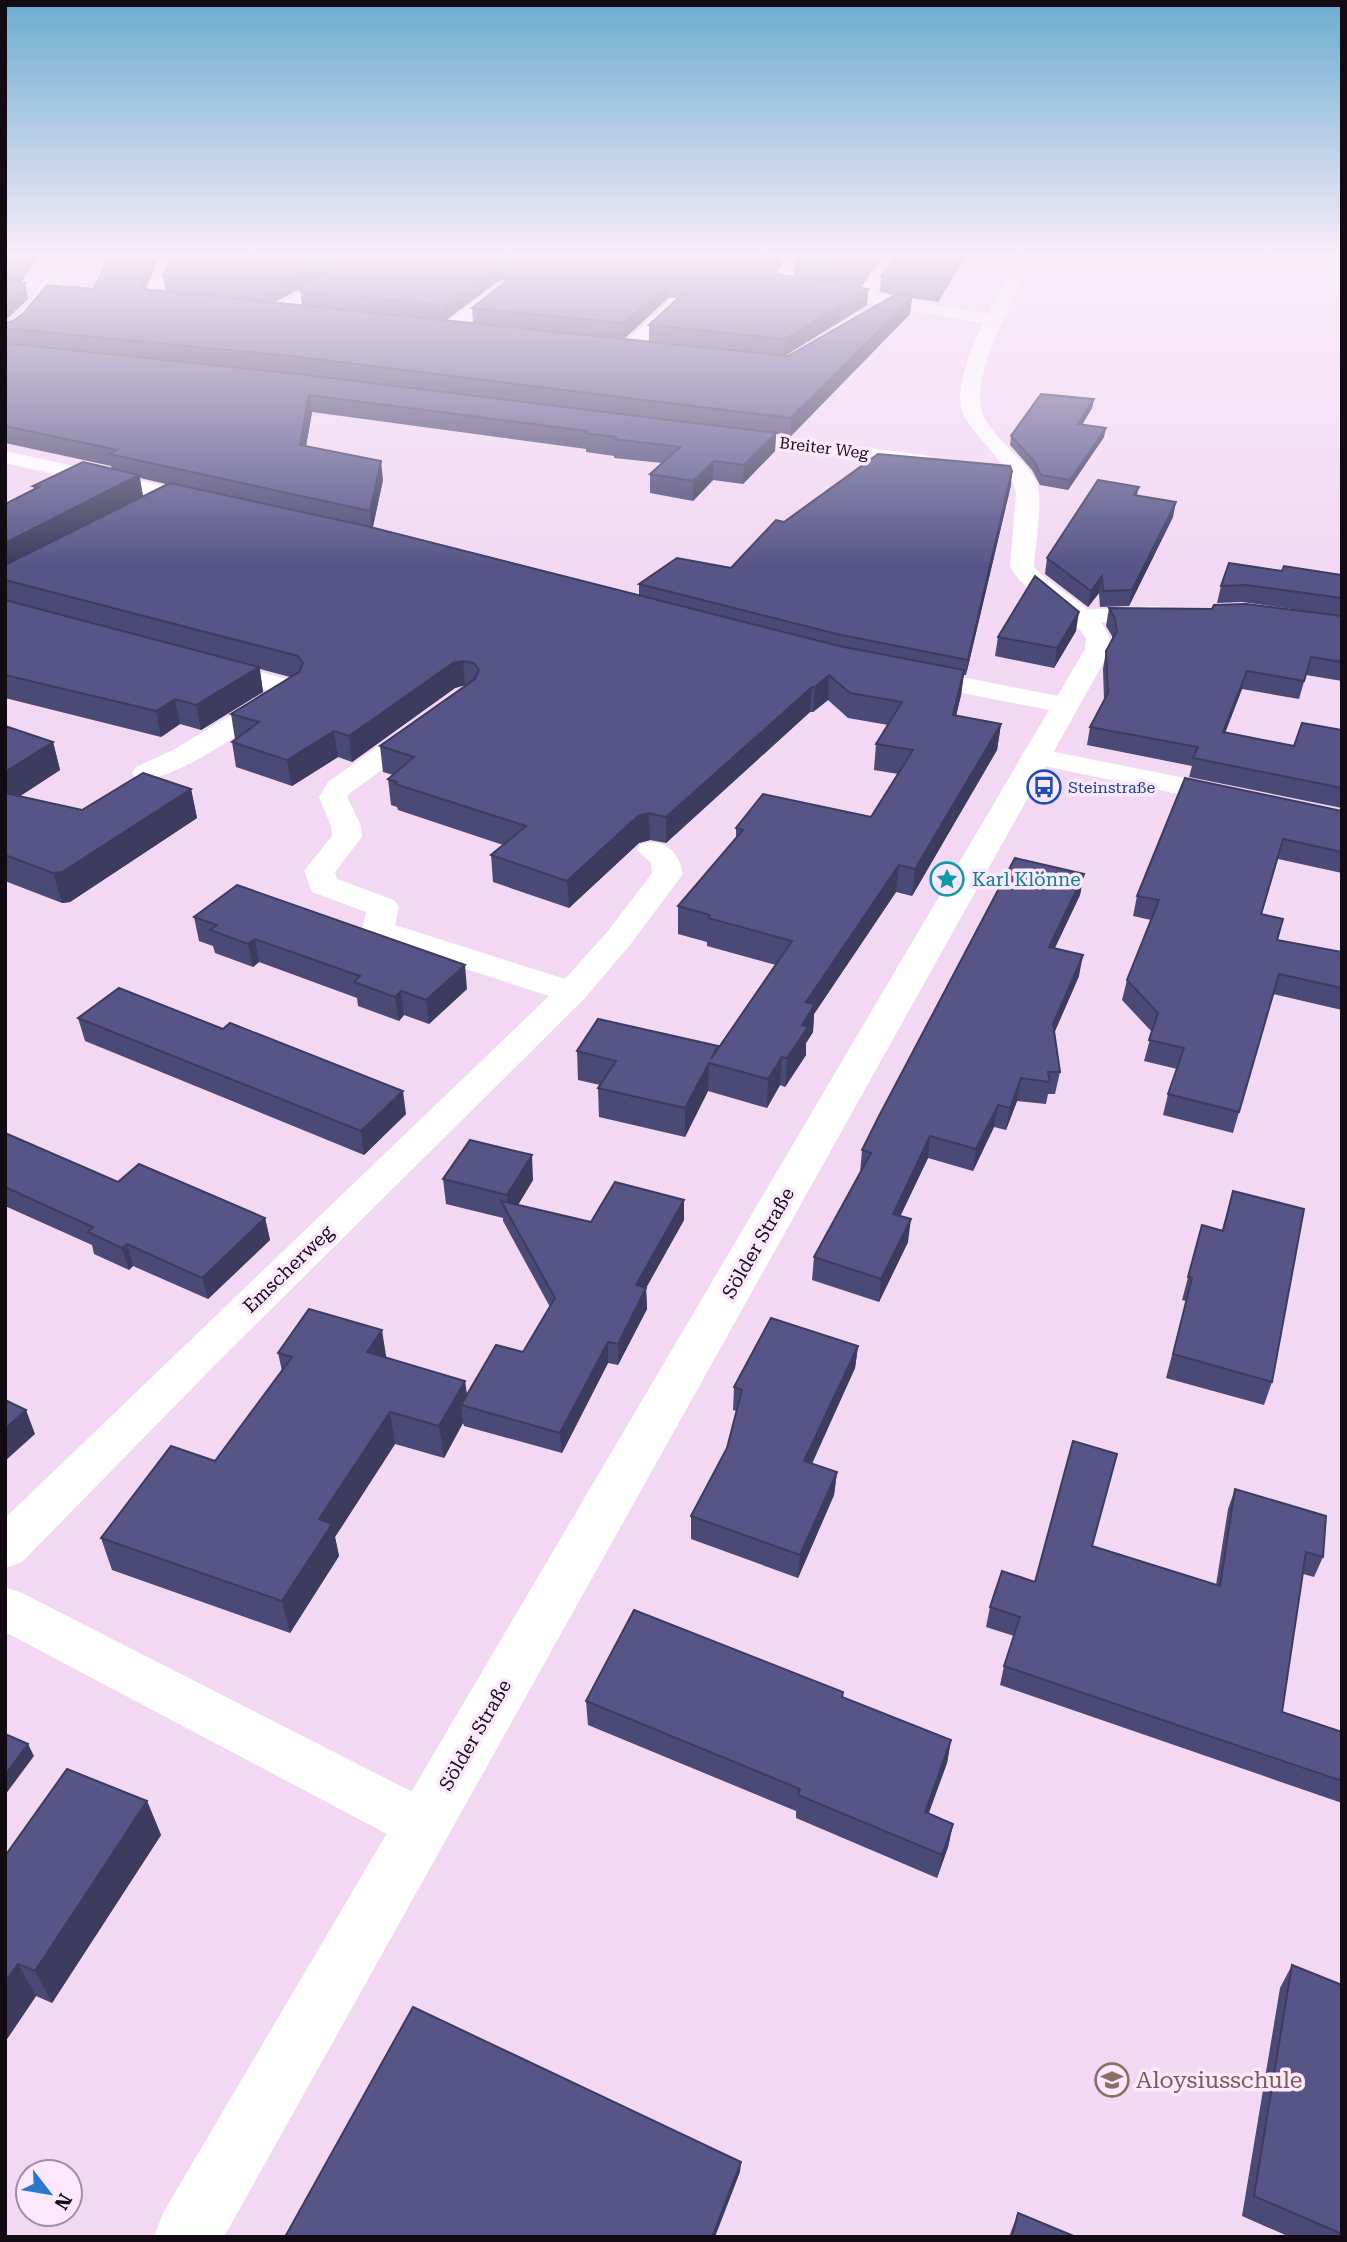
<svg xmlns="http://www.w3.org/2000/svg" width="1347" height="2242" font-family="'Roboto Serif',serif">
<style>
.lines{fill:none;stroke-linecap:round;stroke-linejoin:round}
.minor{fill:#fff;fill-rule:evenodd}
.tertiary{fill:#fff;fill-rule:evenodd}
.wall{fill:#4b4975;fill-rule:evenodd}
.shaded-wall{fill:#3d3c5f}
.building{fill:#575588;stroke:#3d3c5f;stroke-width:2}
.labels{text-anchor:middle;dominant-baseline:central;stroke-width:7;stroke-linejoin:round;paint-order:stroke}
.far-street-label{font-size:16px;fill:#130b14;stroke:#fce7fd}
.far-transit-label{font-size:16px;fill:#164399;stroke:#fce7fd;text-anchor:start}
.culture-label{font-size:19px;fill:#0d838f;stroke:#fce7fd;text-anchor:start}
.street-label{font-size:19px;fill:#130b14;stroke:#fce7fd}
.near-education-label{font-size:23px;fill:#785e54;stroke:#fce7fd;text-anchor:start}
</style>
<rect width="100%" height="100%" fill="#f2d8f3"/>
<g class="lines">
<g class="minor">
<path d="M61 253H77C61 278 35 333 5 340V325L26 308Z"/>
<polygon points="162,253 178,253 162,294 199,299 202,303 199,307 146,302 144,298"/>
<polygon points="796,253 813,253 789,279 860,292 890,253 907,253 875,294 994,315 1003,320 994,325 775,287 771,281"/>
<polygon points="342,267 350,272 348,275 283,315 271,315 268,311"/>
<polygon points="506,282 514,287 512,291 456,333 444,333 441,329 444,325 500,283"/>
<polygon points="676,299 682,300 685,304 682,308 635,352 623,352 620,348 623,344 670,300"/>
<polygon points="726,430 925,455 932,457 935,461 932,465 925,467 719,440 716,436 719,432"/>
<polygon points="5,451 202,494 210,496 213,501 210,506 202,508 5,463"/>
<polygon points="1156,606 1165,608 1168,613 1165,618 1079,624 1070,622 1067,617 1070,612 1079,610"/>
<path d="M212 659 301 683 305 689 301 695 288 696 285 704C255 723 168 787 136 779L132 773 136 767 173 750 271 691 203 672 199 667 203 662Z"/>
<polygon points="915,668 1064,697 1073,699 1077,705 1073,711 1064,713 906,682 902,676 906,670"/>
<path d="M423 719 433 721 437 727 433 733 350 793 347 797 361 826 362 837 335 872 337 879 394 900 399 907 395 925 565 979 608 931 652 873 651 863 637 850 641 844C665 838 679 852 683 874L630 945 584 999 215 1365 22 1562 5 1568V1518L549 996 367 937 362 930 366 912 312 892 304 871 332 836 331 826 319 797 328 782 413 721Z"/>
<polygon points="1035,748 1230,787 1240,790 1244,796 1240,802 1230,805 1025,762 1021,756 1025,750"/>
<polygon points="5,1587 22,1593 442,1807 450,1825 442,1843 423,1851 404,1843 5,1632"/>
</g>
<path class="tertiary" d="M1021 253H1038C1018 287 973 369 981 408 987 434 1024 457 1036 481 1044 499 1035 546 1034 567 1054 590 1114 616 1111 649L224 2237H154L163 2213 1085 649 1086 639 1082 632 1019 580 1010 567 1016 494C1012 469 986 447 971 427 968 422 962 415 961 408 953 370 1001 287 1021 253Z"/>
</g>
<g class="wall">
<path d="M112 253H161L145 289 166 291 163 276 172 253H781V266L775 273 794 277 795 262 803 253H886L860 288 868 289 867 305 785 356H788L894 295 880 292 881 276 899 253H968L938 302 912 298 910 314 791 436 776 434 775 451 743 484 713 480 693 501 650 493V474L662 463 614 458V456L586 452V449L312 412 306 446 383 480 373 527 639 595V584L731 568 784 522 1011 485 966 675H964L961 695 956 716 1001 724 997 750 912 896 896 892 814 1014 813 1032 806 1043V1055L785 1087 780 1085 767 1108 708 1091 685 1137 599 1117 598 1088 600 1085 578 1080 577 1051 717 1049 776 965 707 946V942L678 934V906L736 838V828L871 817 898 774 874 770 876 744 888 725 848 718 828 700 813 712H810L666 843 650 840 639 843 569 908 493 882 491 855 503 845 398 810 397 807 391 805 388 779 393 775 383 772 380 746 466 685 455 688 352 762 338 757 292 786 236 767 232 742 235 739 231 714 290 677 260 669 263 692 201 730 180 724 161 737 5 698V504L34 490 33 486 112 469 111 466 5 443V323L13 321 93 289ZM329 272 300 290 302 305 275 302ZM506 279 508 281 472 308 473 323 446 320 498 281ZM668 298H679L649 325V342L624 339ZM140 478 166 484 143 496Z"/>
<polygon points="1094,399 1092,408 1082,425 1104,437 1068,490 1040,485 1032,470 1010,445 1011,436"/>
<polygon points="1139,487 1137,495 1173,517 1129,606 1100,607 1099,593 1088,607 1045,574 1047,558"/>
<polygon points="1282,571 1342,575 1342,616 1242,602 1217,603 1221,586"/>
<polygon points="1109,608 1342,616 1342,681 1306,675 1299,699 1242,689 1225,733 1294,746 1342,730 1342,808 1189,777 1192,766 1087,745 1090,727 1104,700 1103,669 1106,651 1112,639 1112,636 1106,626"/>
<polygon points="1076,631 1054,668 995,656 998,637"/>
<polygon points="5,726 53,742 60,770 20,796 82,810 191,789 197,818 70,902 62,903 5,881"/>
<polygon points="1342,811 1342,873 1278,859 1262,914 1277,940 1342,952 1342,1010 1273,994 1233,1133 1163,1115 1168,1094 1177,1069 1144,1061 1152,1032 1122,1000 1127,980 1151,920 1133,916 1137,896"/>
<polygon points="1084,874 1080,895 1055,948 1079,976 1054,1033 1060,1072 1055,1094 1048,1094 1046,1104 1017,1101 1006,1130 994,1127 973,1171 928,1158 900,1216 908,1242 879,1302 812,1280 814,1257 860,1173 862,1150"/>
<polygon points="194,917 467,989 429,1024 404,1015 399,1021 358,1006 357,998 259,962 253,967 215,953 213,946 199,941"/>
<polygon points="78,1018 223,1029 406,1114 364,1155 85,1041"/>
<polygon points="5,1133 118,1182 265,1218 270,1240 208,1299 133,1266 129,1270 94,1254 92,1245 5,1206"/>
<polygon points="443,1179 533,1180 518,1205 591,1222 684,1220 646,1288 647,1309 618,1365 608,1363 562,1453 464,1426 463,1423 444,1458 395,1444 335,1537 339,1556 290,1633 112,1570 101,1538 215,1461 282,1371 278,1353 386,1357 467,1395 523,1352 550,1307 503,1221 503,1218 446,1204"/>
<polygon points="1233,1191 1272,1382 1264,1405 1166,1378 1186,1301 1182,1300 1202,1225 1222,1230"/>
<polygon points="858,1346 855,1368 812,1464 837,1472 834,1495 798,1578 691,1539 691,1516 727,1448 737,1411 733,1410 734,1387"/>
<polygon points="1235,1489 1323,1557 1314,1577 1303,1574 1282,1712 1342,1732 1342,1803 1000,1685 1004,1666 1014,1636 986,1627 990,1607 1035,1582 1092,1546 1216,1585 1228,1509"/>
<polygon points="843,1697 951,1740 947,1763 928,1813 953,1824 948,1847 937,1878 796,1818 796,1811 588,1725 586,1701"/>
<polygon points="147,1801 161,1835 52,2003 36,1996 5,2042 5,1856"/>
<polygon points="1292,1965 1342,1985 1342,2237 1290,2237 1242,2216 1280,1988"/>
<polygon points="1018,2213 1076,2237 1009,2237"/>
</g>
<g class="shaded-wall">
<polygon points="27,253 41,253 12,295 25,283 28,299 5,321 6,282"/>
<polygon points="151,253 161,253 142,297 139,281"/>
<polygon points="334,253 343,253 344,264 273,303 271,287"/>
<polygon points="779,253 781,253 781,266 768,281 769,265"/>
<polygon points="876,253 886,253 859,289 860,273"/>
<polygon points="960,253 968,253 938,302 940,286"/>
<polygon points="505,264 506,279 498,281 445,321 444,305 497,265"/>
<polygon points="668,282 668,298 624,339 624,323"/>
<polygon points="868,289 867,305 784,356 785,339"/>
<polygon points="912,297 910,314 791,436 791,418"/>
<polygon points="309,395 312,412 303,463 300,445"/>
<polygon points="1094,399 1092,408 1077,433 1078,424"/>
<polygon points="1106,428 1104,437 1068,490 1070,480"/>
<polygon points="776,433 775,451 743,484 744,465"/>
<polygon points="381,461 383,480 372,530 370,511"/>
<polygon points="714,461 713,480 693,501 693,481"/>
<polygon points="1012,471 1011,485 966,675 968,660"/>
<polygon points="139,475 143,497 5,569 5,543"/>
<polygon points="1176,502 1173,517 1129,606 1132,590"/>
<polygon points="1102,576 1099,593 1088,607 1091,591"/>
<polygon points="1079,612 1076,631 1054,668 1057,648"/>
<polygon points="463,661 465,685 455,688 352,762 349,736 453,663"/>
<polygon points="259,667 263,692 201,730 196,705"/>
<polygon points="964,670 961,695 950,741 953,715"/>
<polygon points="1247,671 1242,689 1218,751 1223,732"/>
<polygon points="829,675 828,700 813,712 815,687"/>
<polygon points="812,687 810,712 666,843 666,817"/>
<polygon points="175,699 180,724 161,737 156,711"/>
<polygon points="1001,724 997,750 912,896 915,869"/>
<polygon points="334,731 338,757 292,786 287,760"/>
<polygon points="53,742 60,770 5,806 5,772"/>
<polygon points="191,789 197,818 70,902 62,903 53,873"/>
<polygon points="649,813 650,840 639,843 569,908 567,881 638,816"/>
<polygon points="899,865 896,892 814,1014 813,1032 806,1043 806,1055 785,1087 787,1058 802,1025 806,1002"/>
<polygon points="1084,874 1080,895 1045,968 1049,947"/>
<polygon points="255,939 259,962 253,967 248,944"/>
<polygon points="1083,955 1079,976 1049,1045 1053,1024"/>
<polygon points="465,965 467,989 429,1024 426,1000"/>
<polygon points="401,991 404,1015 399,1021 395,997"/>
<polygon points="782,1057 780,1085 767,1108 768,1079"/>
<polygon points="709,1063 708,1091 685,1137 685,1108"/>
<polygon points="1021,1078 1017,1101 1006,1130 1010,1108"/>
<polygon points="403,1091 406,1114 364,1155 361,1131"/>
<polygon points="998,1105 994,1127 973,1171 976,1149"/>
<polygon points="930,1136 928,1158 891,1236 893,1214"/>
<polygon points="532,1155 533,1180 510,1218 508,1214 507,1195"/>
<polygon points="684,1200 684,1220 646,1288 647,1309 618,1365 618,1344 636,1285"/>
<polygon points="265,1218 270,1240 208,1299 202,1278"/>
<polygon points="911,1219 908,1242 879,1302 881,1279"/>
<polygon points="127,1244 133,1266 129,1270 122,1248"/>
<polygon points="382,1330 387,1362 367,1352"/>
<polygon points="608,1342 608,1363 562,1453 560,1433"/>
<polygon points="858,1346 855,1368 802,1484 804,1461"/>
<polygon points="465,1381 469,1407 461,1405 463,1423 444,1458 439,1426"/>
<polygon points="26,1410 35,1434 5,1461 5,1429"/>
<polygon points="390,1412 395,1444 335,1537 339,1556 290,1633 282,1601 319,1519"/>
<polygon points="837,1472 834,1495 798,1578 800,1555"/>
<polygon points="951,1740 947,1763 921,1835 925,1812"/>
<polygon points="28,1744 34,1756 5,1795 5,1775"/>
<polygon points="147,1801 161,1835 52,2003 35,1971"/>
<polygon points="953,1824 948,1847 937,1878 942,1855"/>
<polygon points="18,1964 36,1996 5,2042 5,1982"/>
<polygon points="741,2162 740,2172 715,2237 712,2237"/>
</g>
<g class="building">
<polygon points="5,253 27,253 6,282 25,283 5,301"/>
<polygon points="112,253 151,253 139,281 143,289 788,356 895,295 912,297 791,418 299,357 5,328 5,323 13,321 24,313 47,285 93,289"/>
<polygon points="172,253 334,253 271,287 163,276"/>
<polygon points="350,253 779,253 769,265 775,274 868,289 785,339 649,325 687,290 682,281 668,282 624,323 472,308 513,276 516,271 505,264 497,265 444,305 300,290 349,260 352,255"/>
<polygon points="803,253 876,253 860,273 795,262"/>
<polygon points="899,253 960,253 940,286 881,276"/>
<polygon points="5,343 298,374 776,433 744,465 714,461 693,481 650,474 680,447 614,439 616,437 585,433 587,431 309,395 300,445 381,461 370,511 109,454 117,450 5,426"/>
<polygon points="1041,394 1094,399 1078,424 1106,428 1070,480 1041,475 1034,461 1011,436"/>
<polygon points="878,454 1010,466 1012,471 968,660 841,635 639,584 677,558 731,568 776,520 784,522"/>
<polygon points="83,462 139,475 5,543 5,504 39,487 33,486"/>
<polygon points="1098,480 1139,487 1134,495 1176,502 1132,590 1103,591 1102,576 1091,591 1047,558"/>
<polygon points="170,483 366,526 839,646 964,670 953,715 1001,724 915,869 899,865 806,1002 815,1004 802,1025 808,1027 787,1058 782,1057 768,1079 709,1063 685,1108 598,1088 616,1061 577,1051 598,1019 718,1046 711,1059 792,941 708,918 710,915 678,906 743,830 736,828 763,794 871,817 913,750 876,744 902,702 850,693 829,675 815,687 812,687 666,817 649,813 638,816 567,881 491,855 526,826 395,784 397,782 388,779 414,757 380,746 475,679 479,670 474,663 463,661 453,663 349,736 334,731 287,760 232,742 259,722 231,714 299,672 303,663 298,656 5,580 5,565"/>
<polygon points="1229,563 1282,571 1284,566 1342,575 1342,598 1246,585 1221,586"/>
<polygon points="1035,576 1079,612 1057,648 998,637"/>
<polygon points="5,600 259,667 196,705 175,699 156,711 5,675"/>
<polygon points="1246,604 1342,616 1342,662 1311,657 1304,681 1247,671 1223,732 1294,746 1302,723 1342,730 1342,788 1193,758 1198,747 1090,727 1108,693 1106,651 1117,631 1115,618 1109,608 1212,609 1214,605"/>
<polygon points="5,726 53,742 5,772"/>
<polygon points="143,773 191,789 62,872 53,873 5,855 5,793 82,810"/>
<polygon points="1185,778 1342,811 1342,852 1283,839 1261,914 1283,919 1277,940 1342,952 1342,988 1279,974 1239,1112 1168,1094 1184,1048 1149,1040 1158,1013 1127,980 1159,900 1137,896"/>
<polygon points="1015,858 1084,874 1049,947 1083,955 1053,1024 1060,1072 1048,1072 1050,1082 1021,1078 1010,1108 998,1105 976,1149 930,1136 893,1214 911,1219 881,1279 814,1257 871,1153 862,1150 879,1116"/>
<polygon points="237,885 465,965 426,1000 401,991 395,997 354,982 360,976 255,939 248,944 210,930 217,925 194,917"/>
<polygon points="119,988 223,1029 230,1023 403,1091 361,1131 78,1018"/>
<polygon points="5,1133 118,1182 139,1164 265,1218 202,1278 127,1244 122,1248 88,1232 93,1227 5,1187"/>
<polygon points="470,1140 532,1155 507,1195 443,1179"/>
<polygon points="615,1182 684,1200 636,1285 646,1288 618,1344 608,1342 560,1433 461,1405 496,1345 523,1352 555,1298 501,1201 591,1222"/>
<polygon points="1233,1191 1304,1209 1272,1382 1173,1354 1192,1278 1188,1277 1202,1225 1223,1231"/>
<polygon points="309,1309 382,1330 367,1352 465,1381 439,1426 390,1412 319,1519 332,1524 282,1601 101,1538 171,1446 215,1461 292,1357 278,1353"/>
<polygon points="771,1318 858,1346 804,1461 837,1472 800,1555 691,1516 727,1448 742,1390 734,1387"/>
<polygon points="5,1400 26,1410 5,1429"/>
<polygon points="1073,1441 1117,1454 1092,1546 1220,1586 1235,1489 1326,1516 1323,1557 1306,1552 1282,1712 1342,1732 1342,1781 1004,1666 1020,1617 990,1607 1002,1571 1035,1582"/>
<polygon points="634,1610 843,1692 842,1697 951,1740 925,1812 953,1824 942,1855 798,1795 800,1789 586,1701"/>
<polygon points="5,1734 28,1744 5,1775"/>
<polygon points="67,1769 147,1801 35,1971 18,1964 5,1982 5,1856"/>
<polygon points="1292,1965 1342,1985 1342,2234 1254,2196"/>
<polygon points="413,2007 741,2162 712,2237 285,2237"/>
<polygon points="1018,2213 1076,2237 1012,2237"/>
</g>
<linearGradient id="sky" x2="0" y2="1"><stop stop-color="#6baccf"/><stop offset="0.45" stop-color="#f9edfa"/><stop offset="1" stop-color="#f9edfa" stop-opacity="0"/></linearGradient>
<rect width="1347" height="567" fill="url(#sky)"/>
<defs>
<symbol id="bus-ring" viewBox="-11 -11 22 22"><circle r="9.5" fill="#fce7fd" stroke="#1a4fb4" stroke-width="1.5"/><path d="M-5-6H5V4H4V6H2V4H-2V6H-4V4H-5ZM-3.5-4V0h7V-4ZM-3.5 1.2v1.5H-2V1.2ZM2 1.2v1.5H3.5V1.2Z" fill="#1a4fb4"/></symbol>
<symbol id="sight-ring" viewBox="-11 -11 22 22"><circle r="9.5" fill="#fce7fd" stroke="#0f9aa8" stroke-width="1.5"/><path d="M0-6L1.8-2.2L6-1.7L2.9 1.2L3.7 5.4L0 3.3L-3.7 5.4L-2.9 1.2L-6-1.7L-1.8-2.2Z" fill="#0f9aa8"/></symbol>
<symbol id="school-ring" viewBox="-11 -11 22 22"><circle r="9.5" fill="#fce7fd" stroke="#8d6e63" stroke-width="1.5"/><path d="M0-5L7-2L0 1L-7-2ZM-4 1L0 2.5L4 1V4Q0 6-4 4Z" fill="#8d6e63"/></symbol>
</defs>
<g fill-rule="evenodd">
<use href="#bus-ring" x="1025" y="768" width="38" height="38"/>
<use href="#sight-ring" x="928" y="860" width="38" height="38"/>
<use href="#school-ring" x="1093" y="2061" width="38" height="38"/>
</g>
<g class="labels">
<g class="far-street-label">
<text transform="translate(824 448) rotate(7)">Breiter Weg</text>
</g>
<g class="far-transit-label">
<text x="1068" y="787">Steinstraße</text>
</g>
<g class="culture-label">
<text x="972" y="879">Karl Klönne</text>
</g>
<g class="street-label">
<text transform="translate(758 1243) rotate(-60)">Sölder Straße</text>
<text transform="translate(288 1269) rotate(-44)">Emscherweg</text>
<text transform="translate(475 1735) rotate(-60)">Sölder Straße</text>
</g>
<g class="near-education-label">
<text x="1136" y="2080">Aloysiusschule</text>
</g>
</g>
<rect width="1347" height="2242" fill="none" stroke="#130b14" stroke-width="14"/>
<g transform="translate(49 2193) rotate(121)"><circle r="33" fill="#fce7fd" stroke="#9f8fa0" stroke-width="2"/>
<path d="M0-5L12 26L0 18L-12 26Z" fill="#287ac8"/>
<text y="-10" font-size="19" font-weight="bold" text-anchor="middle" fill="#130b14">N</text>
</g>
</svg>
